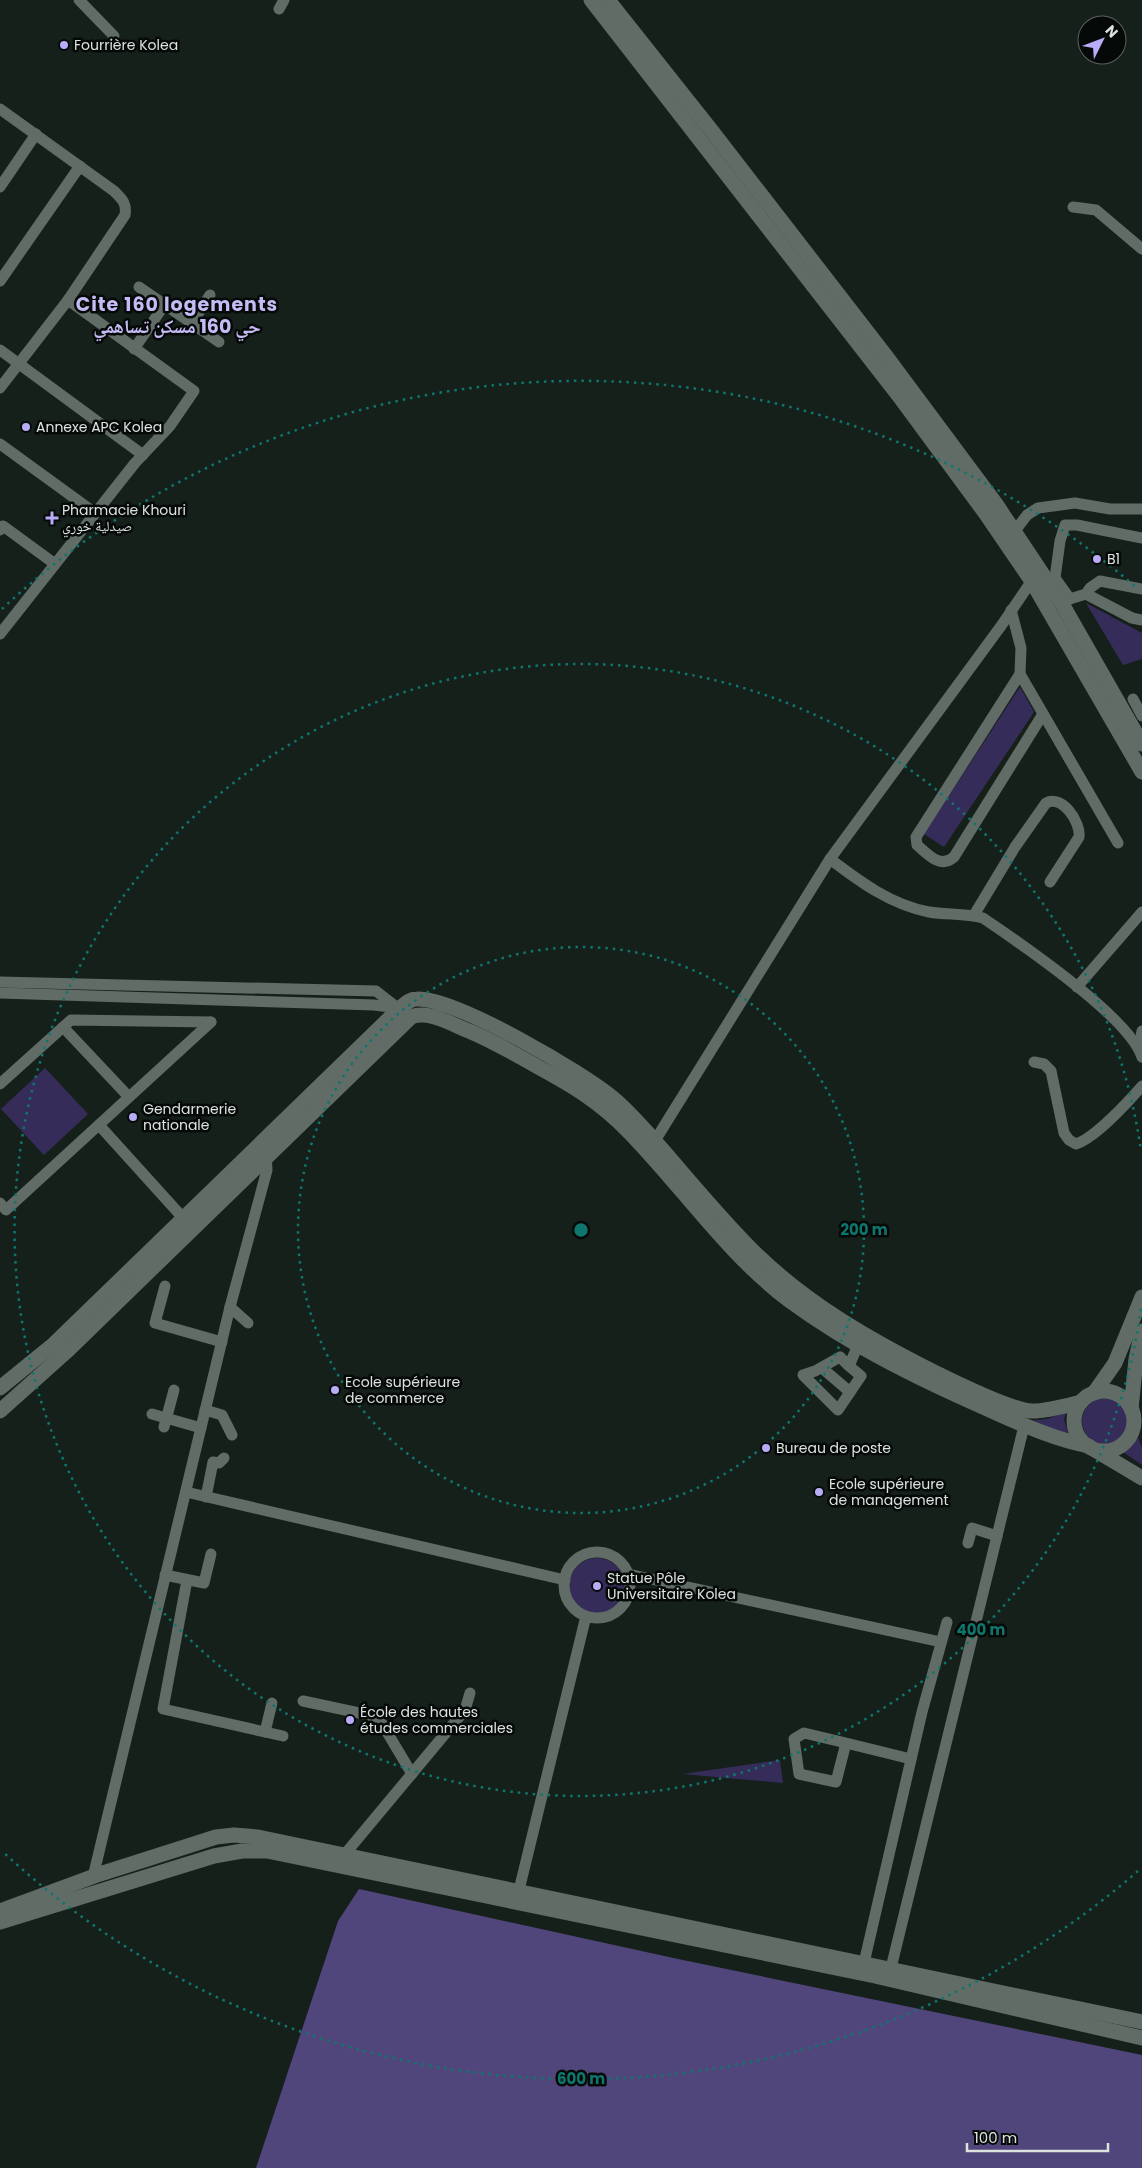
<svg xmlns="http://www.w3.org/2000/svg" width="1142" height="2168" font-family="Poppins,'Noto Naskh Arabic',sans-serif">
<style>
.green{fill:#362c59}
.forest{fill:#51467b}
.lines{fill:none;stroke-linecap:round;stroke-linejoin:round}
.street{stroke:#606c65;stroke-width:11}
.secondary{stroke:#606c65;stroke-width:15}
.ring{fill:none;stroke:#0f766e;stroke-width:2.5;stroke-dasharray:2.5 5}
.poi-dot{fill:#b8abf7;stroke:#050907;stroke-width:2}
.labels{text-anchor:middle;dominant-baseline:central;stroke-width:5;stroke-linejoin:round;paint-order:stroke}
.poi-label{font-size:14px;fill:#dce3df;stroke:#050907;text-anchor:start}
.district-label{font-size:19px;font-weight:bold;letter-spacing:1px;fill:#c5bbf5;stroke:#050907}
.centre{fill:#0f766e;stroke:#050907;stroke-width:2.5}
.ring-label{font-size:15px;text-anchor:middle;font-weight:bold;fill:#0f766e;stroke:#050907;stroke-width:5;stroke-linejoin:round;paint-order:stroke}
</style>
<rect width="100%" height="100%" fill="#16201b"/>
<g class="green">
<polygon points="1086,603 1142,633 1142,659 1123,665"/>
<polygon points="1020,687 1034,712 944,847 924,834"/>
<polygon points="45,1068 88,1114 44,1155 1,1109"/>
<circle cx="1105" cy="1421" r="23"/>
<polygon points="1066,1412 1064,1420 1068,1433 1027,1421 1047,1419"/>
<polygon points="1137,1434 1142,1448 1142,1465 1120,1450 1133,1441"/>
<circle cx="597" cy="1586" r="28"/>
<polygon points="780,1760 783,1783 683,1774"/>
</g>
<polygon class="forest" points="359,1889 678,1959 1142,2055 1142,2168 256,2168 338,1921"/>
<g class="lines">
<g class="street">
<polyline points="79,0 114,36"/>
<polyline points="279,9 284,0"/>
<path d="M0 109 114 191C122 199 127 203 125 215L68 300 0 388"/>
<polyline points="0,187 36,134"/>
<polyline points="1073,207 1096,210 1142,249"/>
<polyline points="0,281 80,166"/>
<polyline points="139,287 219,342"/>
<polyline points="192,323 210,295"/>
<polyline points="134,349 165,304"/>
<polyline points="0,350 143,455"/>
<polyline points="0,444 95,513"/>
<polyline points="0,530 3,526 55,564"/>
<polyline points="1015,531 1027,515 1038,508 1075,503 1110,509 1142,509"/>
<polyline points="1086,594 1090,588 1100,581 1142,589"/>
<polyline points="1070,599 1055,578 1060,541 1065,525 1077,525 1142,538"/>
<polyline points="1063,601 1086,594 1132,618 1142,620"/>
<polyline points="1011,610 1021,648 1020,674 1118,843"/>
<polyline points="0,634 135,463 170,426 194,391 68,300"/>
<path d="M1020 674 916 837 917 845C929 855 940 869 954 857L1043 714"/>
<polyline points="1133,699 1142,716"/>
<path d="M830 859C859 881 891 905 929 912 947 915 965 913 983 918 1020 943 1129 1017 1142 1057"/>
<path d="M974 915 1015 847 1046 803C1062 794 1081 822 1079 837L1050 882"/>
<polyline points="0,982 376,991 399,1009"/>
<polyline points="1077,987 1142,912"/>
<polyline points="0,993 374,1005 398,1008"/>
<polyline points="63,1027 129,1097"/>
<polyline points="1139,1049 1142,1031"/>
<path d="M1034 1062 1044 1064 1051 1071 1064 1133 1069 1140 1076 1144C1095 1138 1128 1102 1142 1086"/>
<polyline points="0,1084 71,1020 211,1022"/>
<polyline points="99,1125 184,1219"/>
<polyline points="651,1147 830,859 1001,626 1035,576"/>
<polyline points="0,1203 6,1210 211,1022"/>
<polyline points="165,1286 155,1323 222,1342"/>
<polyline points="230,1307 248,1323"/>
<polyline points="849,1366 861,1376 838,1410 803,1375 815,1371 840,1357 849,1366 858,1345"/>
<polyline points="822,1368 850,1392"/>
<polyline points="205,1410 222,1415 232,1435"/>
<polyline points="152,1414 201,1428"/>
<polyline points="164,1427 174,1390"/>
<polyline points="186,1492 565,1580"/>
<polyline points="206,1497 213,1462 219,1463 224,1458"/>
<polyline points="968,1543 972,1528 997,1536"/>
<circle cx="597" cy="1585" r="33"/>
<polyline points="628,1574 941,1642"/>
<polyline points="165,1575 204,1583 211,1554"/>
<polyline points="187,1580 163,1709 265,1732"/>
<polyline points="303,1701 378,1717 412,1774"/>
<polyline points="272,1703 265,1732 283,1736"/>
<polyline points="846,1743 836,1782 799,1774 794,1739 804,1733 846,1743 850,1744 911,1759"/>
<polyline points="345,1854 465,1710 470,1693"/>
<polyline points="93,1877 230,1307 267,1170 266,1152"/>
<polyline points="519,1890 586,1616"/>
<polyline points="864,1963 922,1712 947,1622"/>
<polyline points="883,1972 891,1968 1024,1426"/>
</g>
<g class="secondary">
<polyline points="591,0 902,400 986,514 1031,580 1142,772"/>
<polyline points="608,0 711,130 886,356 996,504 1061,602 1142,744"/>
<path d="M0 1388 54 1344 399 1009C405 1004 409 999 417 999 454 997 584 1073 614 1099 634 1116 651 1137 668 1156 696 1189 724 1222 754 1252 807 1304 870 1340 936 1373 957 1383 1010 1410 1032 1411 1048 1411 1065 1406 1081 1402"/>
<circle cx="1104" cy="1421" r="30"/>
<polyline points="1094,1393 1115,1363 1142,1297"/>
<polyline points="1131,1409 1136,1359 1142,1331"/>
<path d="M0 1411 66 1352 411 1017C429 1010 451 1024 469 1031 493 1041 515 1054 538 1067 573 1086 600 1102 628 1131 683 1187 727 1254 790 1301 850 1345 917 1378 985 1408 1019 1423 1052 1439 1089 1446"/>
<polyline points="1095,1450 1142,1478"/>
<polyline points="0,1911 100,1874 216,1837 234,1835 258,1837 1142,2022"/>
<polyline points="0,1922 214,1856 242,1851 267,1851 875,1976 1142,2038"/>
</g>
</g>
<g class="ring">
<circle cx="581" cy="1230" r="283"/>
<path d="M1141 1309A566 566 0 1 1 1141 1151"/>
<path d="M1138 1871A849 849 0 0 1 2 1851M2 609A849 849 0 0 1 1138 589"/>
</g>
<g class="poi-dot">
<circle cx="64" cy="45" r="5"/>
<circle cx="26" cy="427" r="5"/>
<path d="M49.5 510.5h5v5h5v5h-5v5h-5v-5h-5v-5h5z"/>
<circle cx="1097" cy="559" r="5"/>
<circle cx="133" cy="1117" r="5"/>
<circle cx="335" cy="1390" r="5"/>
<circle cx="766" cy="1448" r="5"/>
<circle cx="819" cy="1492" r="5"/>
<circle cx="597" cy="1586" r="5"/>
<circle cx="350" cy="1720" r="5"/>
</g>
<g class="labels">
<g class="poi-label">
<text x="74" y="45">Fourrière Kolea</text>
<text x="36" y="427">Annexe APC Kolea</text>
<text x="62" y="510">Pharmacie Khouri<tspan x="62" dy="16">صيدلية خوري</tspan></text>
<text x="1107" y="559">B1</text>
<text x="143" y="1109">Gendarmerie<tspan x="143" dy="16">nationale</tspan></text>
<text x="345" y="1382">Ecole supérieure<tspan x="345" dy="16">de commerce</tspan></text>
<text x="776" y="1448">Bureau de poste</text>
<text x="829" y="1484">Ecole supérieure<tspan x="829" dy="16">de management</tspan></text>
<text x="607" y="1578">Statue Pôle<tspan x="607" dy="16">Universitaire Kolea</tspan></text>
<text x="360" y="1712">École des hautes<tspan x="360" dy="16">études commerciales</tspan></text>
</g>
<g class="district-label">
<text x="177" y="304">Cite 160 logements<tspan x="177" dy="22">حي 160 مسكن تساهمي</tspan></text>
</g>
</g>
<circle cx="581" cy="1230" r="8" class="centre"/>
<g class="ring-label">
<text x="864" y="1235">200 m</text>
<text x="981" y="1635">400 m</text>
<text x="581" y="2084">600 m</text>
</g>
<g transform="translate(1102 40) rotate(48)"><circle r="24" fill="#050907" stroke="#5b605d"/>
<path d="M0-4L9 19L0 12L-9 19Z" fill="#b8abf7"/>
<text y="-8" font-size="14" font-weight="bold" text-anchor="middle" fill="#dce3df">N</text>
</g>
<path d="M967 2143v8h141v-8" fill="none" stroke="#dce3df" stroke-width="2.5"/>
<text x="974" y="2143" font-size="15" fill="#dce3df" stroke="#050907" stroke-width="4" paint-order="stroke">100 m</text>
</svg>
